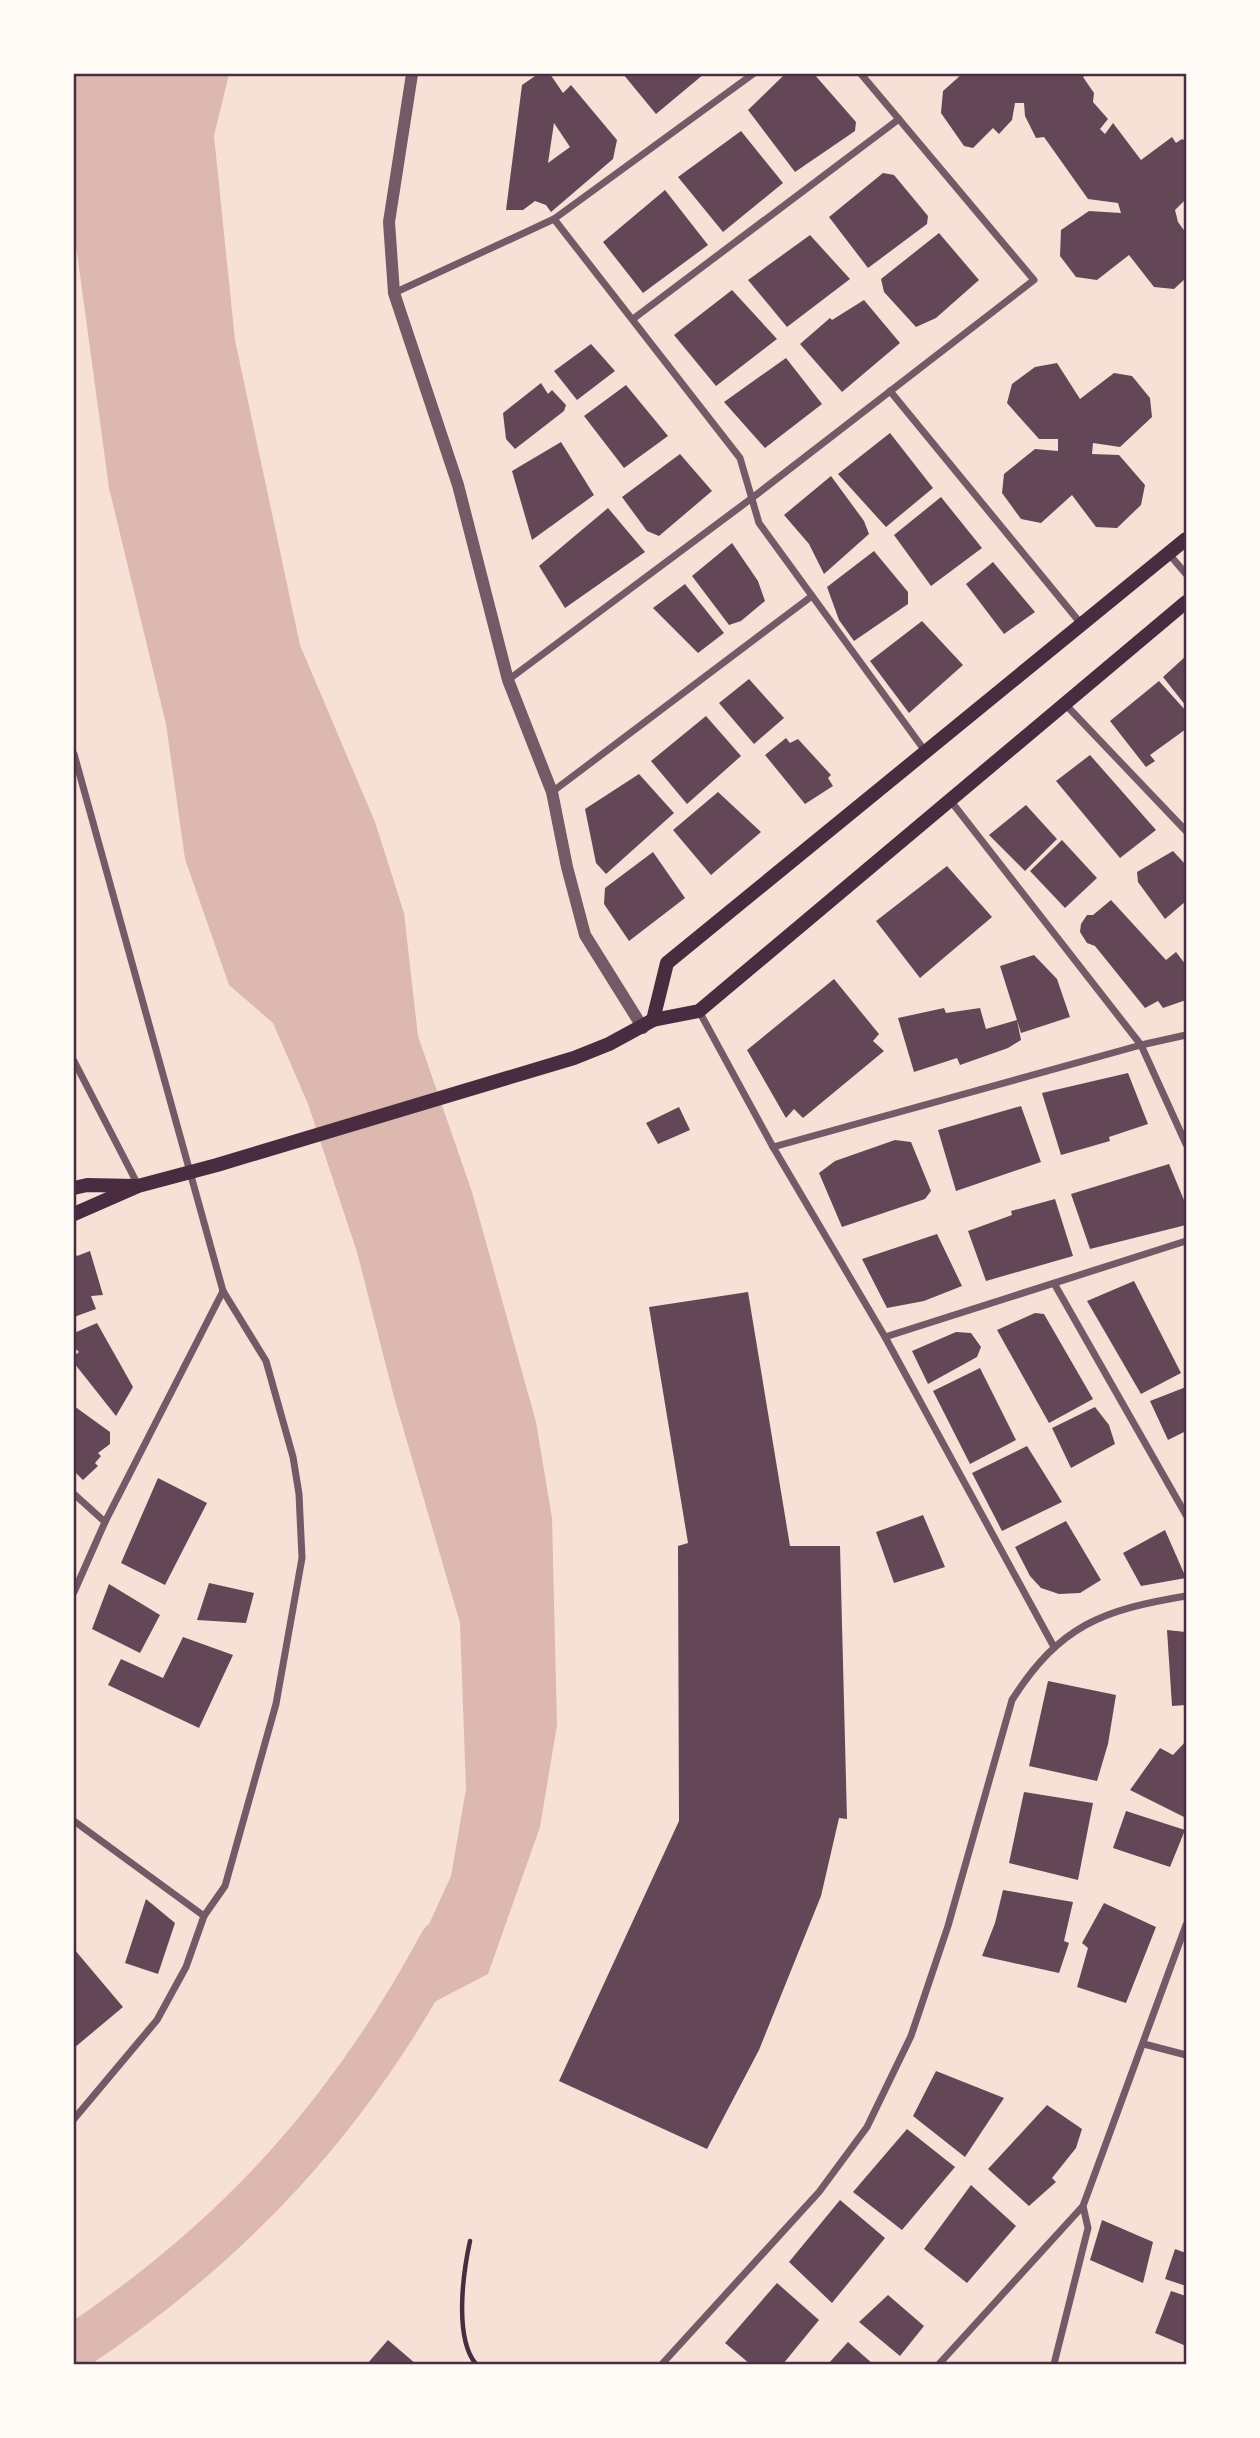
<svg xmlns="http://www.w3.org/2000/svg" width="1260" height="2438" font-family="Overpass,sans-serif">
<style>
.water{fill:#dcb8b0}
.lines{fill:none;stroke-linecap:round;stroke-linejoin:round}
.river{stroke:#dcb8b0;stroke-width:46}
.building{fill:#644757;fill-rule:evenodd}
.path{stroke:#4a2c40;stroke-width:4.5}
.minor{stroke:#755966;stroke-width:7}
.tertiary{stroke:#755966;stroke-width:12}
.secondary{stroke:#4a2c40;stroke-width:14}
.neatline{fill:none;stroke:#4a2c40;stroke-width:2.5}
</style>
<rect width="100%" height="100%" fill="#f7e1d7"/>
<polygon class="water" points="74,74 229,74 214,136 235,340 300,645 375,822 404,913 418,1036 472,1192 536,1422 552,1518 557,1725 540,1827 488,1974 413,2013 410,1966 451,1876 466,1789 460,1623 394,1397 357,1252 308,1104 273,1023 229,985 185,859 166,724 109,488 74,231"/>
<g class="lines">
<path class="river" d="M74 2348C236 2240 350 2115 442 1943"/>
</g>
<g class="building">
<path d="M538 74H550L563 93 571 85 617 140 613 159 551 212 546 205 535 201 523 210H506L522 85ZM554 123 570 147 548 163Z"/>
<polygon points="623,74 704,74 656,114"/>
<polygon points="785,74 814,74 856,122 855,131 795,172 748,110"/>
<polygon points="962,74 1087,74 1083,77 1094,93 1093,102 1108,119 1100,129 1105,134 1113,123 1141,160 1172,137 1176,143 1182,139 1186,141 1186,199 1175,210 1178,222 1186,233 1186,278 1174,289 1154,287 1129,255 1097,280 1076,277 1060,256 1061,230 1089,211 1121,213 1118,203 1088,199 1044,137 1036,138 1025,116 1024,103 1015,103 1012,120 999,134 993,128 973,148 964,146 941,113 943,91"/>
<polygon points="741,131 783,183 723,232 678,177"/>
<polygon points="883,173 894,175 928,216 927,224 868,268 829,217"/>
<polygon points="665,190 708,245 643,293 603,242"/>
<polygon points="939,233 979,280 936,318 916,327 884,292 881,279"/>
<polygon points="810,235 850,279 787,327 748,280"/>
<polygon points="732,290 777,339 716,386 674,335"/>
<polygon points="864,300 900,343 842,392 800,344 830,318 832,320"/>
<polygon points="591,344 615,371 577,400 554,371"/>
<polygon points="786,358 822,404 765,448 724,402"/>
<polygon points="1057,363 1080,399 1114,373 1132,376 1150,398 1152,417 1120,447 1093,443 1092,454 1119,455 1145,485 1141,505 1117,528 1096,527 1072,495 1041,523 1021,519 1002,493 1004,474 1035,449 1058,451 1058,439 1039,439 1007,403 1012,384 1035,367"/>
<polygon points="541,383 548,394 552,390 566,405 564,411 515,449 506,439 503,413"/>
<polygon points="626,385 668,436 624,468 584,416"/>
<polygon points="890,433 933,488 886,527 838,474"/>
<polygon points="561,442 594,495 532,540 512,471"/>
<polygon points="680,454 712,491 659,536 647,531 622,497"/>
<polygon points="831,476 864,521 869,534 824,574 809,544 784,515"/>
<polygon points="941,497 982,548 931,586 894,535"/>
<polygon points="608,508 645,552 565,608 539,566"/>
<polygon points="732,543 758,581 765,601 741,621 729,625 692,576"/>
<polygon points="874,551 908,592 908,604 854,641 839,620 827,587"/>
<polygon points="993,562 1035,612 1004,634 966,584"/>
<polygon points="685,584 724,633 698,653 653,608"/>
<polygon points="922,621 963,665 909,713 870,661"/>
<polygon points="1186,656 1186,706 1163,677"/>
<polygon points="749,679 784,718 754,744 719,703"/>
<polygon points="1159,681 1186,711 1186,729 1150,755 1155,761 1146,767 1110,721"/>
<polygon points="706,716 741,756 687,804 651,761"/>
<polygon points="786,738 790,743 798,739 831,775 828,778 833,786 805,804 765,755"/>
<polygon points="1090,755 1156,830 1120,858 1056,781"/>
<polygon points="639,774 674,813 606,874 596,863 585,809"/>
<polygon points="718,792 761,832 711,875 673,830"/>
<polygon points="1026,805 1057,839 1025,871 989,835"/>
<polygon points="1062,840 1097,878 1065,908 1030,871"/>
<polygon points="1173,851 1186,865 1186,901 1165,919 1138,882 1137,872"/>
<polygon points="653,852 685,898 629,941 604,904 605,888"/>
<polygon points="947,866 992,917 920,978 876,921"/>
<polygon points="1111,900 1166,960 1176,952 1186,965 1186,1000 1163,1008 1158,1001 1145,1008 1095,946 1087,943 1080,932 1081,924 1087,915 1093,915"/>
<polygon points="1034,955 1057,979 1070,1017 1021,1033 1017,1020 1021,1040 1008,1048 960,1065 957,1058 914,1072 898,1018 944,1008 946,1013 980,1008 986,1029 1017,1020 1000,966"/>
<polygon points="834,979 879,1034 873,1041 884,1051 803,1118 794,1109 786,1118 747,1050"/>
<polygon points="1128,1073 1148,1124 1109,1137 1110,1141 1061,1155 1042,1093"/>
<polygon points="1021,1106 1041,1162 956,1191 938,1130"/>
<polygon points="679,1107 690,1130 658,1144 646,1123"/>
<polygon points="895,1140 911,1142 931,1191 925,1199 842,1227 819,1173 835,1161"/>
<polygon points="1169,1164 1186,1205 1186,1225 1090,1249 1071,1194"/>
<polygon points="1055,1199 1073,1256 986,1281 968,1231 1012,1215 1011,1211"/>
<polygon points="937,1234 962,1286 924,1301 887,1308 862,1259"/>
<polygon points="90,1251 103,1295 91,1296 96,1309 74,1317 74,1252 77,1256"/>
<polygon points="1134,1281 1181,1373 1141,1394 1087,1301"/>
<polygon points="748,1292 790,1546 840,1546 847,1819 839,1818 821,1896 759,2050 707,2149 559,2081 679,1821 678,1546 688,1543 649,1307"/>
<polygon points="1035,1313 1044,1314 1093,1399 1049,1423 997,1330"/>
<polygon points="97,1323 133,1387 116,1416 74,1363 74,1356 79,1352 74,1347 74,1333"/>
<polygon points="956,1332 971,1333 981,1347 977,1357 928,1384 912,1351"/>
<polygon points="980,1368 1016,1440 970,1464 933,1391"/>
<polygon points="1186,1387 1186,1431 1168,1440 1150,1401"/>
<polygon points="74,1406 110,1432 110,1444 98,1453 101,1456 95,1463 98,1466 83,1480 74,1471"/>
<polygon points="1095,1407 1109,1425 1115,1444 1071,1468 1052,1428"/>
<polygon points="1027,1446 1062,1502 1002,1531 972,1473"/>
<polygon points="158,1478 207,1503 165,1585 121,1563"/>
<polygon points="923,1515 945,1567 894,1583 876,1532"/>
<polygon points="1066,1521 1101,1580 1080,1593 1059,1594 1041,1588 1030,1576 1015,1547"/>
<polygon points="1165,1530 1186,1578 1141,1586 1123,1553"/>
<polygon points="209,1583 254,1593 246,1623 197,1620"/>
<polygon points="109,1584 160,1615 140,1653 92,1629"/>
<polygon points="1167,1630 1186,1632 1186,1705 1172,1706"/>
<polygon points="183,1637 233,1655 199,1728 108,1685 121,1659 163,1678"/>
<polygon points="1048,1681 1116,1695 1108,1744 1097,1781 1029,1766"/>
<polygon points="1186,1741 1186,1818 1130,1790 1160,1748 1173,1755"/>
<polygon points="1024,1792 1093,1803 1078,1880 1009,1863"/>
<polygon points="1126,1811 1185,1830 1170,1867 1113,1848"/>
<polygon points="1003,1890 1073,1902 1064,1941 1069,1943 1059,1973 982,1956 995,1923"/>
<polygon points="146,1899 175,1923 158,1974 125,1963"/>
<polygon points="1104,1903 1156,1927 1126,2003 1077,1987 1088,1948 1082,1943"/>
<polygon points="74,1949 123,2007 74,2048"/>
<polygon points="936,2071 1004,2098 965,2157 913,2116"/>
<polygon points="1047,2105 1082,2129 1076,2148 1052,2178 1056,2182 1029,2206 988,2169"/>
<polygon points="907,2129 955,2167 902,2230 853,2192"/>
<polygon points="971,2185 1016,2226 967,2283 924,2249"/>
<polygon points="840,2200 885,2238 832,2303 789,2262"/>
<polygon points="1102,2220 1153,2242 1143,2283 1090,2260"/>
<polygon points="1175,2249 1186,2253 1186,2286 1165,2279"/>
<polygon points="777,2283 819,2320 783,2364 750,2364 725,2343"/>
<polygon points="1171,2291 1186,2296 1186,2346 1155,2333"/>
<polygon points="888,2295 924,2326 900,2356 859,2322"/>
<polygon points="388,2340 416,2364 367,2364"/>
<polygon points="848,2342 873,2364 828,2364"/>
</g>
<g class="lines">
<path class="path" d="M470 2241C463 2273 454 2338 476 2364"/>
<g class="minor">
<polyline points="554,219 740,458 759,523 925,751"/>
<polyline points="394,293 554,219 753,74"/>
<polyline points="633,319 899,119"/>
<polyline points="890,391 1082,625"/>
<polyline points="1169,554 1186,574"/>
<polyline points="508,680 752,498 1034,280 861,74"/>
<polyline points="1065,704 1186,831"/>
<polyline points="74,754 223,1291 266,1361 293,1457 299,1494 302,1558 276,1704 225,1886 204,1916 186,1967 157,2020 74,2119"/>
<polyline points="552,792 812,596"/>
<polyline points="950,800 1141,1045 1186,1144"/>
<polyline points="699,1011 773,1147 885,1337 1054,1647"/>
<polyline points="74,1061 138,1185"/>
<polyline points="773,1147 1141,1045 1186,1035"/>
<polyline points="1055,1285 1186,1515"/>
<polyline points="885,1337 1186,1241"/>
<polyline points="74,1494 105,1522"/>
<polyline points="74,1592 105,1522 223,1291"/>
<polyline points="74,1821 204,1916"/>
<polyline points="1144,2044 1186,2055"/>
<path d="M662 2364 819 2192 867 2127 911 2036 948 1926 1012 1700C1060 1625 1102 1610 1186 1596"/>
<polyline points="939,2364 1083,2206 1186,1925"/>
<polyline points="1054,2364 1088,2228 1083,2206"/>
</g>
<polyline class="tertiary" points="412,74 389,222 394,293 458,485 508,680 552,792 567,867 585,935 643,1028"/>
<g class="secondary">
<polyline points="653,1020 667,963 1186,539"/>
<polyline points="74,1188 87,1185 137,1186"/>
<polyline points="74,1214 138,1186 217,1165 574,1058 609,1044 653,1020 699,1011 1186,602"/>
</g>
</g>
<rect width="1260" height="2438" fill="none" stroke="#fffaf5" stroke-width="150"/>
<rect x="75" y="75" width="1110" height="2288" class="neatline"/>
</svg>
